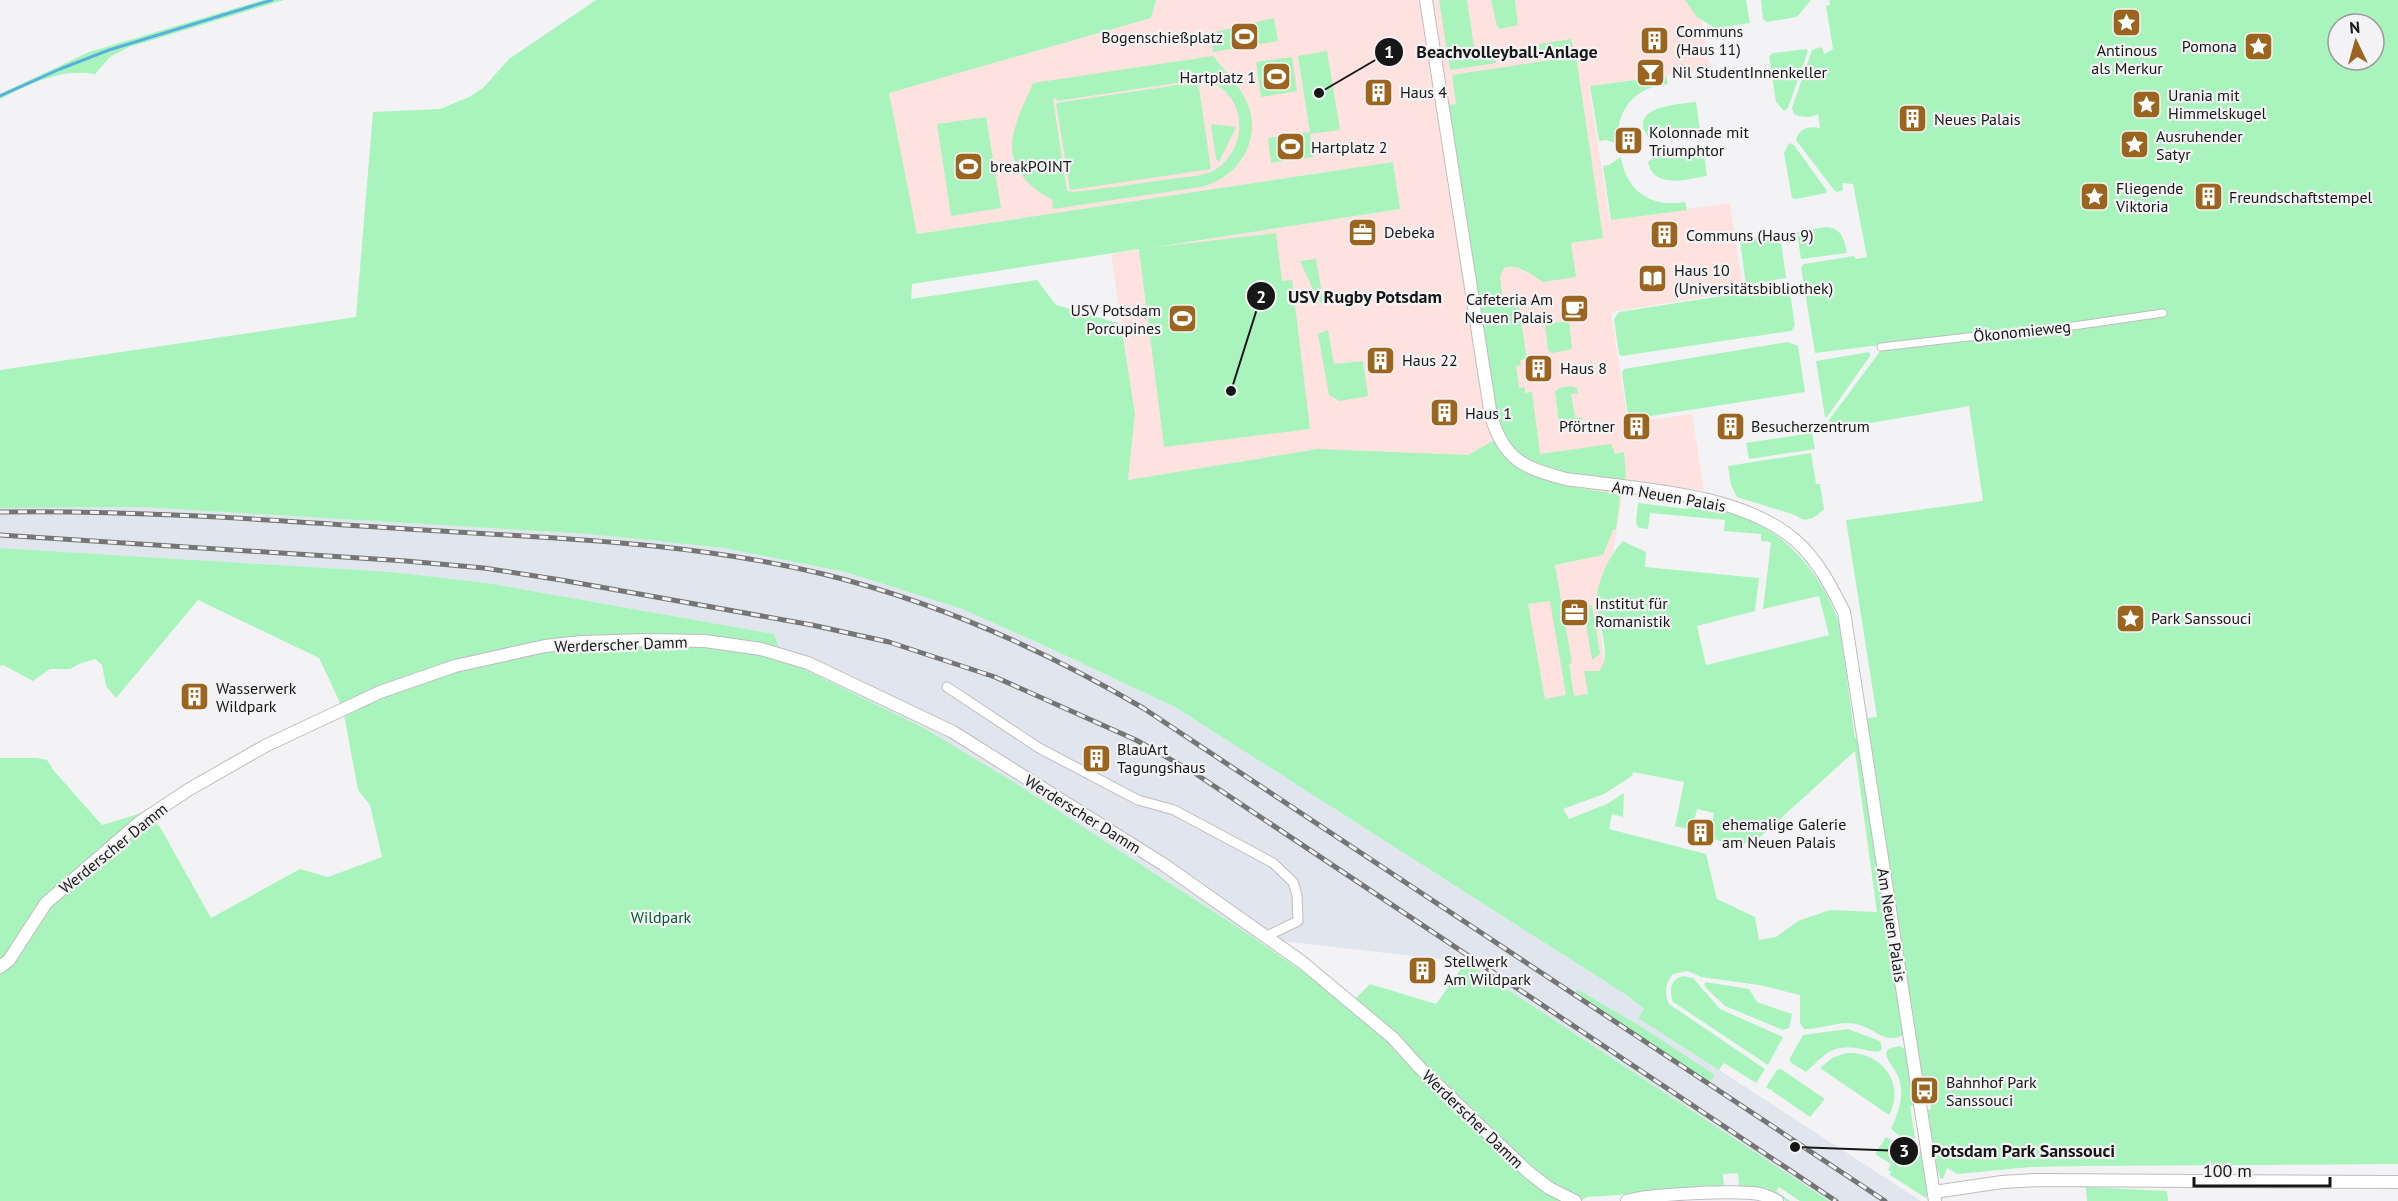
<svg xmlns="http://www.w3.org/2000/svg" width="2398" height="1201" font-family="'PT Sans',sans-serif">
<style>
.built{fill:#e1e5ed}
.education{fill:#fde2df}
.green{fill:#a9f4bd;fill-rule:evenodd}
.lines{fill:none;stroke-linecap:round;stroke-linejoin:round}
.stream{stroke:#59b1e0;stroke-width:3}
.pedestrian-casing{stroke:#bdbdbf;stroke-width:9}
.minor-casing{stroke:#bdbdbf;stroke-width:11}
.tertiary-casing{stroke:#bdbdbf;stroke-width:14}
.pedestrian{stroke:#fff;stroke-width:7}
.minor{stroke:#fff;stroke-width:9}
.tertiary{stroke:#fff;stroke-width:12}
.rail-casing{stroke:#757575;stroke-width:5}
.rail{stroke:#f3f3f5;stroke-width:3;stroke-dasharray:9;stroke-linecap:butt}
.labels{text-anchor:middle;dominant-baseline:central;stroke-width:4.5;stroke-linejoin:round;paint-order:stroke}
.poi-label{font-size:16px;fill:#171717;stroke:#f3f3f5;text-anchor:start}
.street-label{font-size:16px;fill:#171717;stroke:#f3f3f5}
.park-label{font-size:16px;fill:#005e2d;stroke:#f3f3f5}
.leader{fill:none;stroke:#171717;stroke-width:2}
.callout-dot{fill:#171717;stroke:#f3f3f5;stroke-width:2}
.mark-label{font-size:18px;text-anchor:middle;font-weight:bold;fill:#fff}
.callout-label{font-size:18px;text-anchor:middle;font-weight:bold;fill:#171717;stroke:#f3f3f5;stroke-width:4.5;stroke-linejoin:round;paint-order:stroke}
</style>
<rect width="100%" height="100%" fill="#f3f3f5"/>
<polygon class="built" points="141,507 588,534 724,548 844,572 962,609 1043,645 1175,707 1628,996 1644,1009 1639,1018 1921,1201 1829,1201 1466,962 1254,938 1017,784 924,728 783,659 774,634 487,583 392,572 0,548 0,508"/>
<polygon class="education" points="1156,0 1699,0 1710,69 1589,86 1610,220 1730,203 1743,291 1611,312 1628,423 1692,414 1704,490 1625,482 1613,551 1596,596 1610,708 1534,732 1317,449 1128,480 1135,414 1111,254 1400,209 1393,162 916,234 888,93 1151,18"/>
<g class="green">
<path d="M263 0H284L129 47 110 57 95 74C60 68 31 84 0 99V94L89 52Z"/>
<path d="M596 0H1156L1151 18 889 93 917 234 1393 162 1400 209 1149 248 1276 233 1282 281 1292 280 1310 429 1164 447 1139 249 912 284 911 299 1037 280 1056 305 1121 324 1135 414 1128 480 1317 449 1468 455 1493 441C1524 484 1568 486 1617 494L1620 497 1616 529 1613 530 1603 555 1555 565 1572 663 1569 664 1574 696 1588 694 1584 671H1599C1615 653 1593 616 1597 594 1600 576 1610 554 1623 541L1646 552 1645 567 1759 578 1755 611 1697 626 1706 665 1829 635 1819 596 1763 609 1771 542 1761 541V534L1724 531 1725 520 1650 513 1648 529 1639 528 1636 523 1638 503 1687 509 1692 507C1706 510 1721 510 1734 514 1790 532 1826 580 1843 634L1841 635 1855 738 1858 739 1904 1034C1888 1047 1873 1027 1856 1024 1838 1020 1822 1030 1804 1029L1800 1023V995L1759 985 1701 977 1688 971 1673 974C1665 983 1664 993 1669 1004L1765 1069 1756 1083 1724 1063 1719 1070 1638 1018 1644 1009 1628 996 1175 707 1043 645 962 609 845 572 724 548 588 534 141 507 0 508V370L356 317 373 112 440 109 469 97 483 88 509 59ZM1550 601 1566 695 1545 699 1528 604ZM1855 751 1877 912 1830 910 1798 921 1776 937 1759 940 1755 917 1717 899 1706 854 1609 829 1612 814 1623 817 1624 793 1607 804 1569 819 1563 809 1604 794 1632 776 1633 772 1684 782 1675 826 1692 830 1697 809 1714 813 1710 837C1731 846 1739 848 1760 837Z"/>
<polygon points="1439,0 1467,0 1475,54 1494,51 1496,63 1450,70"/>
<polygon points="1491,0 1515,0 1518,25 1500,29 1497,26"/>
<polygon points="1685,0 1746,0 1750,23 1715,28 1697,17"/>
<polygon points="1761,0 1811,0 1797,17 1767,22 1763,19"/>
<path d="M1829 0H2398V1164L2086 1166 2030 1167 1958 1174 1947 1168 1943 1179 1940 1178 1936 1165 1927 1110 1931 1109 1928 1089H1924L1867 718 1877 717 1846 520 1983 501 1969 406 1830 430 1829 420 1881 350 1880 345 1815 353 1801 267 1804 264 1854 256 1856 259 1867 257 1853 184 1842 183 1843 190 1837 192 1834 190 1796 140C1799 128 1809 126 1820 128L1818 114C1812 118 1801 118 1794 114L1792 108 1812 50 1822 47 1824 54 1833 49 1826 6 1830 5ZM2338 24H2374V60H2338Z"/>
<polygon points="1274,18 1278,41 1213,52 1211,33"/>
<polygon points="1571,39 1574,51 1540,56 1539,44"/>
<polygon points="1806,49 1808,51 1788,108 1784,111 1776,102 1769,56 1773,53"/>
<polygon points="1327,51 1340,130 1310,134 1313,157 1271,163 1268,138 1310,132 1298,56"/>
<path d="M1213 56C1225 71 1239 85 1247 102 1263 139 1239 179 1200 187L1053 209 1052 199C1028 189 1007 164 1013 136 1016 119 1026 100 1033 83ZM1196 77C1214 80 1231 92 1237 110 1244 132 1235 157 1215 170 1202 177 1184 177 1170 179 1138 184 1106 188 1074 192L1067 191 1053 99 1056 98 1057 101 1196 80Z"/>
<path d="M1576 56 1603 238 1571 243 1576 277 1543 282C1530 274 1518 263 1504 268L1500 276 1502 295 1479 298 1449 105 1456 104 1452 75Z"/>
<polygon points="1292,57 1297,91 1261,97 1256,62"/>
<path d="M1666 76 1668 84C1633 87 1614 113 1619 144L1606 140 1599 141 1590 86Z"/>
<polygon points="1198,82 1211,169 1070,190 1056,103"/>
<path d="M1696 102 1700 130 1698 132 1650 140C1648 134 1644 133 1643 127 1640 105 1681 104 1696 102Z"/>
<polygon points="986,117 1001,208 951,216 937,124"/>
<polygon points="1211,124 1236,127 1219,162 1216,159"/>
<polygon points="1789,143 1794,145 1827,191 1826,193 1796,199 1792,198 1784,153"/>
<path d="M1700 146 1703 147 1707 176C1687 179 1654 190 1648 162L1653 158 1652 153Z"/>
<path d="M1621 157C1626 191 1651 208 1685 202L1687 210 1611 220 1603 166 1609 165Z"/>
<path d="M1826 227C1842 228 1844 239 1847 253L1801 259 1797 232Z"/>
<polygon points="1780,234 1786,278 1746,285 1740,241"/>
<polygon points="1316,259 1324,306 1316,296 1300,261"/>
<polygon points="1786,286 1789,288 1795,326 1791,331 1621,356 1619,354 1614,319 1619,312"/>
<path d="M1517 296 1527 359 1520 360 1521 365 1516 366 1519 388 1525 387V393L1532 392 1540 454 1611 444 1615 454 1624 452 1626 476 1623 482C1598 478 1570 478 1546 469 1532 463 1517 455 1508 443 1489 416 1484 337 1479 303Z"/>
<polygon points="1569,321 1572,349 1552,353 1548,350 1545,324"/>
<polygon points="1328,330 1334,364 1363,361 1368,396 1340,401 1329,395 1318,334"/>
<polygon points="1788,342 1798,346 1805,392 1631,419 1628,416 1622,373 1624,369"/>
<polygon points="1869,352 1870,356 1827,417 1825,417 1816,361"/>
<polygon points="1572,386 1577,388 1578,393 1571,394 1575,418 1582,417 1582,420 1578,425 1564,427 1559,423 1555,392 1559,388"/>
<polygon points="1812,433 1815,449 1749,459 1746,443"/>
<path d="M1811 453 1816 484H1820L1824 509C1814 518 1807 524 1795 515L1737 497 1731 485 1728 466Z"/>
<polygon points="0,548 392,572 487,583 774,634 783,659 924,728 1017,784 1254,938 1309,976 1347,1007 1370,984 1436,1004 1466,962 1829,1201 1800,1201 1779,1187 1776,1191 1790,1201 1786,1201 1766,1188 1739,1187 1738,1173 1723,1174 1724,1188 1587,1197 1580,1201 0,1201 0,758 37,758 47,760 54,771 102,825 145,812 160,827 211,918 300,869 328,877 382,857 370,805 358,790 343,709 319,658 198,600 116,698 106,686 102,665 95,659 79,664 70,669 50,669 33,681 3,665 0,666"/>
<polygon points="1592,605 1600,654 1592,660 1583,606"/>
<path d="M1683 976 1693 978 1720 1009 1783 1037 1768 1065 1673 1002C1669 991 1670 979 1683 976Z"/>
<polygon points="1706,982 1749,989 1757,1002 1792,1014 1789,1028 1783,1030 1725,1006 1706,988 1704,984"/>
<polygon points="1577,989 1643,1028 1715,1075 1709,1083 1576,992"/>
<path d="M1848 1029 1880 1041 1882 1048 1880 1051C1872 1053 1865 1049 1856 1048 1829 1045 1824 1056 1806 1072L1790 1062V1058L1803 1035Z"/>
<path d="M1899 1046 1906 1049 1914 1106H1910L1915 1138 1912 1141 1905 1140 1891 1129C1899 1111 1906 1093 1897 1074 1893 1066 1887 1061 1886 1053L1888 1049Z"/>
<path d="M1846 1053C1881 1051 1906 1083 1889 1115L1820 1068 1832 1058Z"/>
<polygon points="1781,1069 1825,1099 1810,1117 1772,1091 1772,1089 1770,1090 1766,1087 1777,1070"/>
<polygon points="1886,1137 1906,1149 1921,1149 1928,1194 1926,1198 1890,1175 1891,1172 1888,1170 1891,1164 1875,1154"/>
<polygon points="2086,1187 2167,1191 2168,1201 2087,1201"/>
</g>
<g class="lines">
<polyline class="stream" points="0,96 60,69 109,50 272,0"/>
<defs>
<polyline id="pedestrian" points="1881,347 1968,337 2025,333 2163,313"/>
<polyline id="minor" points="947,687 1039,748 1138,800 1174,810 1273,863 1293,882 1297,895 1298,921 1267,936"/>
<g id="tertiary">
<path d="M1426 0 1491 416C1504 460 1524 468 1566 479 1637 489 1739 492 1795 540 1817 559 1831 586 1844 612L1935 1201"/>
<polyline points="0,967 9,960 46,903 140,822 188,790 265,746 380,692 455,666 545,646 582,642 647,640 705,641 761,649 808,663 953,732 1163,864 1302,962 1393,1038 1420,1068 1527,1171 1549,1188 1575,1201"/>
<polyline points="1934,1192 2002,1182 2036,1180 2398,1182"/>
<path d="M1627 1201C1646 1194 1739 1190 1759 1194 1765 1195 1771 1198 1777 1201"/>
</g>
</defs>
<use href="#pedestrian" class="pedestrian-casing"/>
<use href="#minor" class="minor-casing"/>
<use href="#tertiary" class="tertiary-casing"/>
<use href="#pedestrian" class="pedestrian"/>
<use href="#minor" class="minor"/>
<use href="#tertiary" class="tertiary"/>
<defs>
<g id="rail">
<path d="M0 512C136 510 271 520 407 529 546 538 687 541 823 574 937 602 1043 649 1143 708L1885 1201"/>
<polyline points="0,535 406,561 484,568 561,580 812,625 889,642 995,677 1136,740 1193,772 1836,1201"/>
</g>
</defs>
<use href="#rail" class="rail-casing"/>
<use href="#rail" class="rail"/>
</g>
<defs>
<symbol id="sight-square" viewBox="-11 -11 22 22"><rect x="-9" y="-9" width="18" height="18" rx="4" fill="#9b641f" stroke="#f3f3f5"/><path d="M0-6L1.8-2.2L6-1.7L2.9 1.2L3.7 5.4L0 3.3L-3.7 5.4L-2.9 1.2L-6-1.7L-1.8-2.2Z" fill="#fff"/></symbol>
<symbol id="stadium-square" viewBox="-11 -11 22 22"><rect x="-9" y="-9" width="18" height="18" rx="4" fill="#9b641f" stroke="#f3f3f5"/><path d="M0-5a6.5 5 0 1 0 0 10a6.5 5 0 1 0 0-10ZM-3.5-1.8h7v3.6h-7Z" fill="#fff"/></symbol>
<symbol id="building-square" viewBox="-11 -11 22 22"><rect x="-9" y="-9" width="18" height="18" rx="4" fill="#9b641f" stroke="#f3f3f5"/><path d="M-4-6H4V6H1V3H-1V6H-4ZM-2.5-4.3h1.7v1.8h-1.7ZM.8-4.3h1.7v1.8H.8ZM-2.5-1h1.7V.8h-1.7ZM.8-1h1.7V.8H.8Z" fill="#fff"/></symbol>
<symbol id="bar-square" viewBox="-11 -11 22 22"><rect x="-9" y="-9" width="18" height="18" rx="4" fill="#9b641f" stroke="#f3f3f5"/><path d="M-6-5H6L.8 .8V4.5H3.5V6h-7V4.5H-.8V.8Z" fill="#fff"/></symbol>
<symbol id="office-square" viewBox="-11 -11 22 22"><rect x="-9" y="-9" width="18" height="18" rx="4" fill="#9b641f" stroke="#f3f3f5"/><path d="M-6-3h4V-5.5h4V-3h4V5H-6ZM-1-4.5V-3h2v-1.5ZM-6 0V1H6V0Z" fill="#fff"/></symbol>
<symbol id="library-square" viewBox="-11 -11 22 22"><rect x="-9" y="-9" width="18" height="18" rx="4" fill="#9b641f" stroke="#f3f3f5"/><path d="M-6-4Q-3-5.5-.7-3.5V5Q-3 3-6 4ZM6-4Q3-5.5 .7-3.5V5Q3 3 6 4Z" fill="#fff"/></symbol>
<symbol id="cafe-square" viewBox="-11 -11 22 22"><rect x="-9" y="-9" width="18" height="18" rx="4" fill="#9b641f" stroke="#f3f3f5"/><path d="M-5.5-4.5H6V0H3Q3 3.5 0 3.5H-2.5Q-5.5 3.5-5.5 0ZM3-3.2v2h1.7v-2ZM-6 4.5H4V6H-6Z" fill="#fff"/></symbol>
<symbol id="bus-square" viewBox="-11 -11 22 22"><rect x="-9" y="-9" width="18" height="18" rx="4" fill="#9b641f" stroke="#f3f3f5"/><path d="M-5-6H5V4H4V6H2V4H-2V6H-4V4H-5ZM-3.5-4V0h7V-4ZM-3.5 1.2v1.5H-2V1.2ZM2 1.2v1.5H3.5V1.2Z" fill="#fff"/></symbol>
</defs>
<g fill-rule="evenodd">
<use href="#sight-square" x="2110" y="6" width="33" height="33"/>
<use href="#stadium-square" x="1228" y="20" width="33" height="33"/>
<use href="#building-square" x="1638" y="24" width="33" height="33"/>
<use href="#sight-square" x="2242" y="30" width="33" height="33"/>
<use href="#bar-square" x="1634" y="56" width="33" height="33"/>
<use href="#stadium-square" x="1260" y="60" width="33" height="33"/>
<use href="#building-square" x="1362" y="76" width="33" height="33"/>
<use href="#sight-square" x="2130" y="88" width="33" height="33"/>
<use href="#building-square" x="1896" y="102" width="33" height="33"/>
<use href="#building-square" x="1612" y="124" width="33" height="33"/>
<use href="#sight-square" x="2118" y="128" width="33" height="33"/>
<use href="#stadium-square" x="1274" y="130" width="33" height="33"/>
<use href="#stadium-square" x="952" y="150" width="33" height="33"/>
<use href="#sight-square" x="2078" y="180" width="33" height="33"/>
<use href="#building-square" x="2192" y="180" width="33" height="33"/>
<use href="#office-square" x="1346" y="216" width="33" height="33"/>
<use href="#building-square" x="1648" y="218" width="33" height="33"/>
<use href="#library-square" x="1636" y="262" width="33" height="33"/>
<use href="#cafe-square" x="1558" y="292" width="33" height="33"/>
<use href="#stadium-square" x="1166" y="302" width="33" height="33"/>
<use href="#building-square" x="1364" y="344" width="33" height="33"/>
<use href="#building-square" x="1522" y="352" width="33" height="33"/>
<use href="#building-square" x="1428" y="396" width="33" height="33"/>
<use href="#building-square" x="1620" y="410" width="33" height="33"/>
<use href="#building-square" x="1714" y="410" width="33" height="33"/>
<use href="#office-square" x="1558" y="596" width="33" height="33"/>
<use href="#sight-square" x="2114" y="602" width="33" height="33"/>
<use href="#building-square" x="178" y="680" width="33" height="33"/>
<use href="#building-square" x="1080" y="742" width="33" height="33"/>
<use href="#building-square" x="1684" y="816" width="33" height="33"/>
<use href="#building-square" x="1406" y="954" width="33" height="33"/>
<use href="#bus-square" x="1908" y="1074" width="33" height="33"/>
</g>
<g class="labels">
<g class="poi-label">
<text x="1676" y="31">Communs<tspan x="1676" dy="18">(Haus 11)</tspan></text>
<text x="1223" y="37" text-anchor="end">Bogenschießplatz</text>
<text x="2237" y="46" text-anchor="end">Pomona</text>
<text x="2127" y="50" text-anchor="middle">Antinous<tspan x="2127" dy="18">als Merkur</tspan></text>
<text x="1672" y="72">Nil StudentInnenkeller</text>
<text x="1256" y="77" text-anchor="end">Hartplatz 1</text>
<text x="1400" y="92">Haus 4</text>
<text x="2168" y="95">Urania mit<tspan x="2168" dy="18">Himmelskugel</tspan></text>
<text x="1934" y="119">Neues Palais</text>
<text x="1649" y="132">Kolonnade mit<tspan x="1649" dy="18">Triumphtor</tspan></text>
<text x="2156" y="136">Ausruhender<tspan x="2156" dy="18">Satyr</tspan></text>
<text x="1311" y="147">Hartplatz 2</text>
<text x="990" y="166">breakPOINT</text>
<text x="2116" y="188">Fliegende<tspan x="2116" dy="18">Viktoria</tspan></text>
<text x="2229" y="197">Freundschaftstempel</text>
<text x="1384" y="232">Debeka</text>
<text x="1686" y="235">Communs (Haus 9)</text>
<text x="1674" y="270">Haus 10<tspan x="1674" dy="18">(Universitätsbibliothek)</tspan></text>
<text x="1553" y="299" text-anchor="end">Cafeteria Am<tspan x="1553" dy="18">Neuen Palais</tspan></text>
<text x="1161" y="310" text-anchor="end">USV Potsdam<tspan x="1161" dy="18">Porcupines</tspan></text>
<text x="1402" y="360">Haus 22</text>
<text x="1560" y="368">Haus 8</text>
<text x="1465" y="413">Haus 1</text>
<text x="1615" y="426" text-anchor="end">Pförtner</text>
<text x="1751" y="426">Besucherzentrum</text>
<text x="1595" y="603">Institut für<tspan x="1595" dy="18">Romanistik</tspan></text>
<text x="2151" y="618">Park Sanssouci</text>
<text x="216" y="688">Wasserwerk<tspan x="216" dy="18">Wildpark</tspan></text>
<text x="1117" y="749">BlauArt<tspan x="1117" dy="18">Tagungshaus</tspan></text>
<text x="1722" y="824">ehemalige Galerie<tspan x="1722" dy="18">am Neuen Palais</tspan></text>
<text x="1444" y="961">Stellwerk<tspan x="1444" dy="18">Am Wildpark</tspan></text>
<text x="1946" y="1082">Bahnhof Park<tspan x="1946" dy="18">Sanssouci</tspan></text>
</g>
<g class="street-label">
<text transform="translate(2022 331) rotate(-6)">Ökonomieweg</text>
<text transform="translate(1669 496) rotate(10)">Am Neuen Palais</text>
<text transform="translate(621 644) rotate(-2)">Werderscher Damm</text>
<text transform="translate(1083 814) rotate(32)">Werderscher Damm</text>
<text transform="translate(113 848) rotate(-39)">Werderscher Damm</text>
<text transform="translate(1892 925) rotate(81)">Am Neuen Palais</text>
<text transform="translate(1473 1119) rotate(44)">Werderscher Damm</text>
</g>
<g class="park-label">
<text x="661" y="917">Wildpark</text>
</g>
</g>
<path class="leader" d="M1319 93L1389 52M1231 391L1261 296M1795 1147L1904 1151"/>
<g class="callout-dot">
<circle cx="1319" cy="93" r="6"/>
<circle cx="1231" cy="391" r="6"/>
<circle cx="1795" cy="1147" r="6"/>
<circle cx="1389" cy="52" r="15"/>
<circle cx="1261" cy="296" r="15"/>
<circle cx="1904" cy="1151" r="15"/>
</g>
<g class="mark-label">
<text x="1389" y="58">1</text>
<text x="1261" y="303">2</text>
<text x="1904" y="1157">3</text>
</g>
<g class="callout-label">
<text x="1507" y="58">Beachvolleyball-Anlage</text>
<text x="1365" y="303">USV Rugby Potsdam</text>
<text x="2023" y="1157">Potsdam Park Sanssouci</text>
</g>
<g transform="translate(2356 42) rotate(355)"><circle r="28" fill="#f3f3f5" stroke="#9b9b9c" stroke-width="1.5"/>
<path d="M0-4.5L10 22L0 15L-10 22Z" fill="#9b641f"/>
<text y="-9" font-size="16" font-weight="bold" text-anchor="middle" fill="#171717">N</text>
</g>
<path d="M2194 1177v9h136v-9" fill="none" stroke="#171717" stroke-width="3"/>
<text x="2203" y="1177" font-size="18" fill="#171717" stroke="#f3f3f5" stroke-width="4.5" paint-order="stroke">100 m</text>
</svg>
